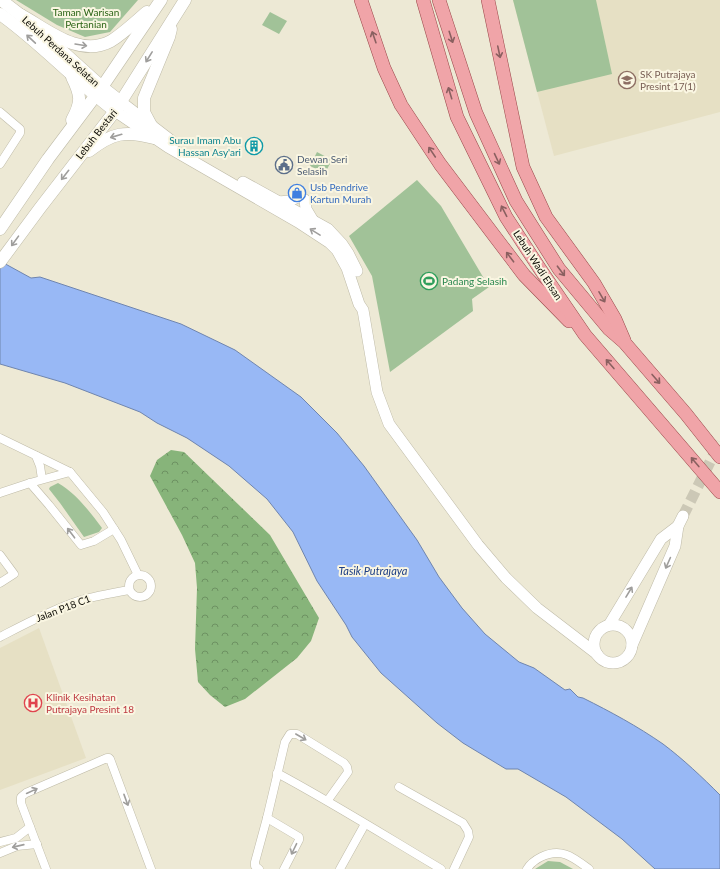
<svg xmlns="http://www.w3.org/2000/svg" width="720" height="869" font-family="Lato,sans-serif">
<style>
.built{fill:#e6e0c4}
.green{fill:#a1c298}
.forest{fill:url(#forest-crowns)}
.water{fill:#98b8f5;stroke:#6f85ae}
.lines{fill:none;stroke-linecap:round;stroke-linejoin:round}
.tertiary-tunnel{stroke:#ccc8b6;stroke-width:11;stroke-dasharray:11 5.5;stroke-linecap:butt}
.minor-casing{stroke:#bfbba8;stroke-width:9}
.tertiary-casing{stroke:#bfbba8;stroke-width:12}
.secondary-casing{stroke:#bfbba8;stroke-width:13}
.primary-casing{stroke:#9a484a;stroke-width:14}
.minor{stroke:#fff;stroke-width:8}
.tertiary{stroke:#fff;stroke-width:11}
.secondary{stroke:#fff;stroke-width:12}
.primary{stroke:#f0a4a8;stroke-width:13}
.oneway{stroke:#8a6060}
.oneway2{stroke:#9f9e9c}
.labels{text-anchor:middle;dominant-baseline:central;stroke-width:4;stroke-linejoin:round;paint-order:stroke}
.park-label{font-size:10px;fill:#2b6416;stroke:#faf6e2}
.street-label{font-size:10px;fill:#0e0d07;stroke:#faf6e2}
.education-label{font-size:10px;fill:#785e54;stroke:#faf6e2;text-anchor:start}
.culture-label{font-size:10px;fill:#0d838f;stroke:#faf6e2;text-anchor:end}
.service-label{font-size:10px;fill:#4e5e75;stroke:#faf6e2;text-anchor:start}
.shop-label{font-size:10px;fill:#366cbe;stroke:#faf6e2;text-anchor:start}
.leisure-label{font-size:10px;fill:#27864d;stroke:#faf6e2;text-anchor:start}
.health-label{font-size:10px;fill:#be3a42;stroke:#faf6e2;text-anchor:start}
.water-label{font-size:11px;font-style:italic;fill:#1d3e84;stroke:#faf6e2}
</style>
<defs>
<pattern id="forest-crowns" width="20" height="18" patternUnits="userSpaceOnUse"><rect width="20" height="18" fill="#87b47a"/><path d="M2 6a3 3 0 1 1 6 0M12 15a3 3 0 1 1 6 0" fill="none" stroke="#6d9162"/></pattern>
</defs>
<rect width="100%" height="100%" fill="#ede9d5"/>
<g class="built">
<polygon points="513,0 720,0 720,112 554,156"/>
<polygon points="39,628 86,758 0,790 0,648"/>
</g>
<g class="green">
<polygon points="16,0 138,0 110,32 85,37 57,25"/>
<polygon points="513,0 596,0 612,74 537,92"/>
<polygon points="270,12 287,21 279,34 262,25"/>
<polygon points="317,152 332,160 325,173 310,166"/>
<polygon points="417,180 441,206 489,287 472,299 473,311 390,372 372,276 349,236"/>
<path d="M58 483C77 494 89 511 102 528L99 532 84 537 60 503 49 489 50 487Z"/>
<polygon points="548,861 560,862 573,869 535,869"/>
</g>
<polygon class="forest" points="171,450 184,452 270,535 319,618 311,641 297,658 245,699 225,707 210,695 198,682 195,649 197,588 195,563 182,535 150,476 157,460"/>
<path class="water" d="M0 261 31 278 40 277 181 324 235 350 301 397 337 433 364 466 417 540 439 577 462 608 485 634 519 662 534 668 565 690 570 689 578 697 583 698C611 712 637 726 663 744 683 759 702 777 720 795V869H655L622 839 566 797 518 769H506L463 743 437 723 381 673 352 637 346 625 317 581 293 532 267 499 229 466 187 438 157 423 140 412 65 383 0 364Z"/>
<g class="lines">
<polyline class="tertiary-tunnel" points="683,516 720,442"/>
<defs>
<g id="minor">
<polyline points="0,112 20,129 20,133 0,164"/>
<polyline points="0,438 70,472 103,512 121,540 138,575"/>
<polyline points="36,456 40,466 42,479"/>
<polyline points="30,483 49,505 81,545 94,541 114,529"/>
<polyline points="0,493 30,483 70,472"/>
<polyline points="0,555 14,574 0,583"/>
<circle cx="140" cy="586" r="11"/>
<path d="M0 637C25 624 51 610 78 601 95 596 112 593 129 590"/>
<path d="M277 773C333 803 387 837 441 869"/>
<polyline points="399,787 463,823 468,831 469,837 454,869"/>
<polyline points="267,818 299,837 299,840 284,869"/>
<polyline points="0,842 16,838 30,827"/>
<polyline points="0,853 17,846 37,844"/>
<polyline points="46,869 21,803 21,797 26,793 107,758 109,758 110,759 151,869"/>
<polyline points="259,869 255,866 255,862 267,818 285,742 290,734 297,734 344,763 347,767 348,772 328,800"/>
<polyline points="340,869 365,824"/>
<path d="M527 869C530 864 535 860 541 857 561 847 573 857 589 869"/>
</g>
<g id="tertiary">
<polyline points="121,102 173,142"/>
<polyline points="115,111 168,147 298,222 330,243 337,250 347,268 359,304 363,310 377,392 389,424 478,545 506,578 537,608 597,654"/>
<polyline points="243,182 328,229 342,244 348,253 357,271"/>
<polyline points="305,200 306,209 312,219"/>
<polyline points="279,202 289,201 298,197"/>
<circle cx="613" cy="644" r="19"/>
<polyline points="609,625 661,539 678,526"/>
<polyline points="632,645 675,546 678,526 683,516"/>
</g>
<g id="secondary">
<polyline points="1,0 27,20"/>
<path d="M0 14C41 43 75 81 115 111"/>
<path d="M21 15C48 30 80 58 111 41 124 33 136 21 147 12"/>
<polyline points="41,32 102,87 121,102"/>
<path d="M72 120C82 102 81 95 72 77"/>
<polyline points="152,127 144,112 144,98 169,37 171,29"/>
<path d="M89 151C112 133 125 130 154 138"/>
<polyline points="0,229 48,159 102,87 161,0"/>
<polyline points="0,262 40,208 115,111 185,0"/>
</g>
<g id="primary">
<polyline points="361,0 384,68 401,105 440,164 524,275 569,321"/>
<polyline points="423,0 457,117 506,217 540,269 585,335 720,492"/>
<polyline points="439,0 476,113 516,201 559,269 609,329 624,342 686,414 720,457"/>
<polyline points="488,0 523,167 546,217 594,283 615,319 624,340"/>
</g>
</defs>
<use href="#minor" class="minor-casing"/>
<use href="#tertiary" class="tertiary-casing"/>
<use href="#secondary" class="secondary-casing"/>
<use href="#primary" class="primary-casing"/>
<use href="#minor" class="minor"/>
<use href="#tertiary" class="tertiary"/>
<use href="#secondary" class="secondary"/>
<use href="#primary" class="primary"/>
</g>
<defs><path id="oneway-shaft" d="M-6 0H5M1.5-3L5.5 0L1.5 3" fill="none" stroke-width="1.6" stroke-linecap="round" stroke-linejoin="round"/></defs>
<g class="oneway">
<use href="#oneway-shaft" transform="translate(374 37) rotate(-109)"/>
<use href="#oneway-shaft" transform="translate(451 37) rotate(72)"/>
<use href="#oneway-shaft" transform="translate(499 52) rotate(78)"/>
<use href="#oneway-shaft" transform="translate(450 93) rotate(-107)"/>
<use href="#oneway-shaft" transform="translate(432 152) rotate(-124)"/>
<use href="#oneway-shaft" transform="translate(497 159) rotate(65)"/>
<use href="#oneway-shaft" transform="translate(504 211) rotate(-117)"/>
<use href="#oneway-shaft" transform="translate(510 257) rotate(-127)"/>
<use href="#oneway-shaft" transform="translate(561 271) rotate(53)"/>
<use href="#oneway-shaft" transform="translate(602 297) rotate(60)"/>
<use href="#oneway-shaft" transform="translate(610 364) rotate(-131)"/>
<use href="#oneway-shaft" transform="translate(656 379) rotate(49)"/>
<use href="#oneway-shaft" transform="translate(695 462) rotate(-130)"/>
</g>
<g class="oneway2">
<use href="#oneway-shaft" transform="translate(31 39) rotate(-137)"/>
<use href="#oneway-shaft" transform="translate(81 45) rotate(9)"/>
<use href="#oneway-shaft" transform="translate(149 57) rotate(122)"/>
<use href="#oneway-shaft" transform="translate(116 136) rotate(164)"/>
<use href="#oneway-shaft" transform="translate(65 175) rotate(128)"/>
<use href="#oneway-shaft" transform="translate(315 232) rotate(-148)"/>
<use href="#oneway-shaft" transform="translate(15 241) rotate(126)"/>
<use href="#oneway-shaft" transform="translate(71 533) rotate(-127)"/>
<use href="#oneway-shaft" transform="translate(668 563) rotate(114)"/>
<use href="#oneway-shaft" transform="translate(629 592) rotate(-59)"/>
<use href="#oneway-shaft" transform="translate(301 737) rotate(30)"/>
<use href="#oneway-shaft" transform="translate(32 791) rotate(-25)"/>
<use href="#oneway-shaft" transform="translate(126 800) rotate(70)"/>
<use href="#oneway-shaft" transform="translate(18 846) rotate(167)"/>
<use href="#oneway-shaft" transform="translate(294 849) rotate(116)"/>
</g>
<defs>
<symbol id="school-ring" viewBox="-11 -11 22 22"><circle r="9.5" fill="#faf6e2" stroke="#8d6e63" stroke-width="1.5"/><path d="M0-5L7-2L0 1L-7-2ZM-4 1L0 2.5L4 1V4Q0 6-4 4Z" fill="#8d6e63"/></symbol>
<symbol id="building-ring" viewBox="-11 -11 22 22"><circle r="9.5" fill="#faf6e2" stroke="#0f9aa8" stroke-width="1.5"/><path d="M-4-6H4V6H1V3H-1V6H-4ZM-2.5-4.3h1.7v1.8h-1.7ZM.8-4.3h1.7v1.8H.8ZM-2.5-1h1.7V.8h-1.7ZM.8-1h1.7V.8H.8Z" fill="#0f9aa8"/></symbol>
<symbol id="civic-ring" viewBox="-11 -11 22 22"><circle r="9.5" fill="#faf6e2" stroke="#5c6f8a" stroke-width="1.5"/><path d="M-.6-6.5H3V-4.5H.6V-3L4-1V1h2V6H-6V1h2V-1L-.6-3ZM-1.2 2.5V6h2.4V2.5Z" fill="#5c6f8a"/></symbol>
<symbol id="shop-ring" viewBox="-11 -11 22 22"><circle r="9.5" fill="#faf6e2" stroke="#3f7fe0" stroke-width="1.5"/><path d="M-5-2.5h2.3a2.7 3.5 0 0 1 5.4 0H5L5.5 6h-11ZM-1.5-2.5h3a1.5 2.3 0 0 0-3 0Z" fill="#3f7fe0"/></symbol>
<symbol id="stadium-ring" viewBox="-11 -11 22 22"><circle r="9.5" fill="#faf6e2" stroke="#2e9e5b" stroke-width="1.5"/><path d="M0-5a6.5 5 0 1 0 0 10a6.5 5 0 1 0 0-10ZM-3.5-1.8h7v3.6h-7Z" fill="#2e9e5b"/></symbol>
<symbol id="hospital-ring" viewBox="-11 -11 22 22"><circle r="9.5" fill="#faf6e2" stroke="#e0444e" stroke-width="1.5"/><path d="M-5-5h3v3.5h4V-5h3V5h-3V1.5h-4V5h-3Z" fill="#e0444e"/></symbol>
</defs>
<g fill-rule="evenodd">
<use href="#school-ring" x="617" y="70" width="20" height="20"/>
<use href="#building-ring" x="244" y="136" width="20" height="20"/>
<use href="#civic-ring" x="274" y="155" width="20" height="20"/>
<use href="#shop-ring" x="287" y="183" width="20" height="20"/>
<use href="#stadium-ring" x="419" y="271" width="20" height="20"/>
<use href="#hospital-ring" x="23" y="693" width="20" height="20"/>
</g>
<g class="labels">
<g class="park-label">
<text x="86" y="12">Taman Warisan<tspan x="86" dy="12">Pertanian</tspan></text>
</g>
<g class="street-label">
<text transform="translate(61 51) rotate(42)">Lebuh Perdana Selatan</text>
<text transform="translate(96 134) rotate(-52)">Lebuh Bestari</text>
<text transform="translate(538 265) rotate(57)">Lebuh Wadi Ehsan</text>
<text transform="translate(63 608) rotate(-21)">Jalan P18 C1</text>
</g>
<g class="education-label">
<text x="640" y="74">SK Putrajaya<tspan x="640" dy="12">Presint 17(1)</tspan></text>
</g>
<g class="culture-label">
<text x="241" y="140">Surau Imam Abu<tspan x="241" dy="12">Hassan Asy'ari</tspan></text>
</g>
<g class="service-label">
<text x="297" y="159">Dewan Seri<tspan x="297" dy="12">Selasih</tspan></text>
</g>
<g class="shop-label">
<text x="310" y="187">Usb Pendrive<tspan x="310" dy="12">Kartun Murah</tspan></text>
</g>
<g class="leisure-label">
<text x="442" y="281">Padang Selasih</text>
</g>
<g class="health-label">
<text x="46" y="697">Klinik Kesihatan<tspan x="46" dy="12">Putrajaya Presint 18</tspan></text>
</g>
<g class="water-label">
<text x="373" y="570">Tasik Putrajaya</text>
</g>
</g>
</svg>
